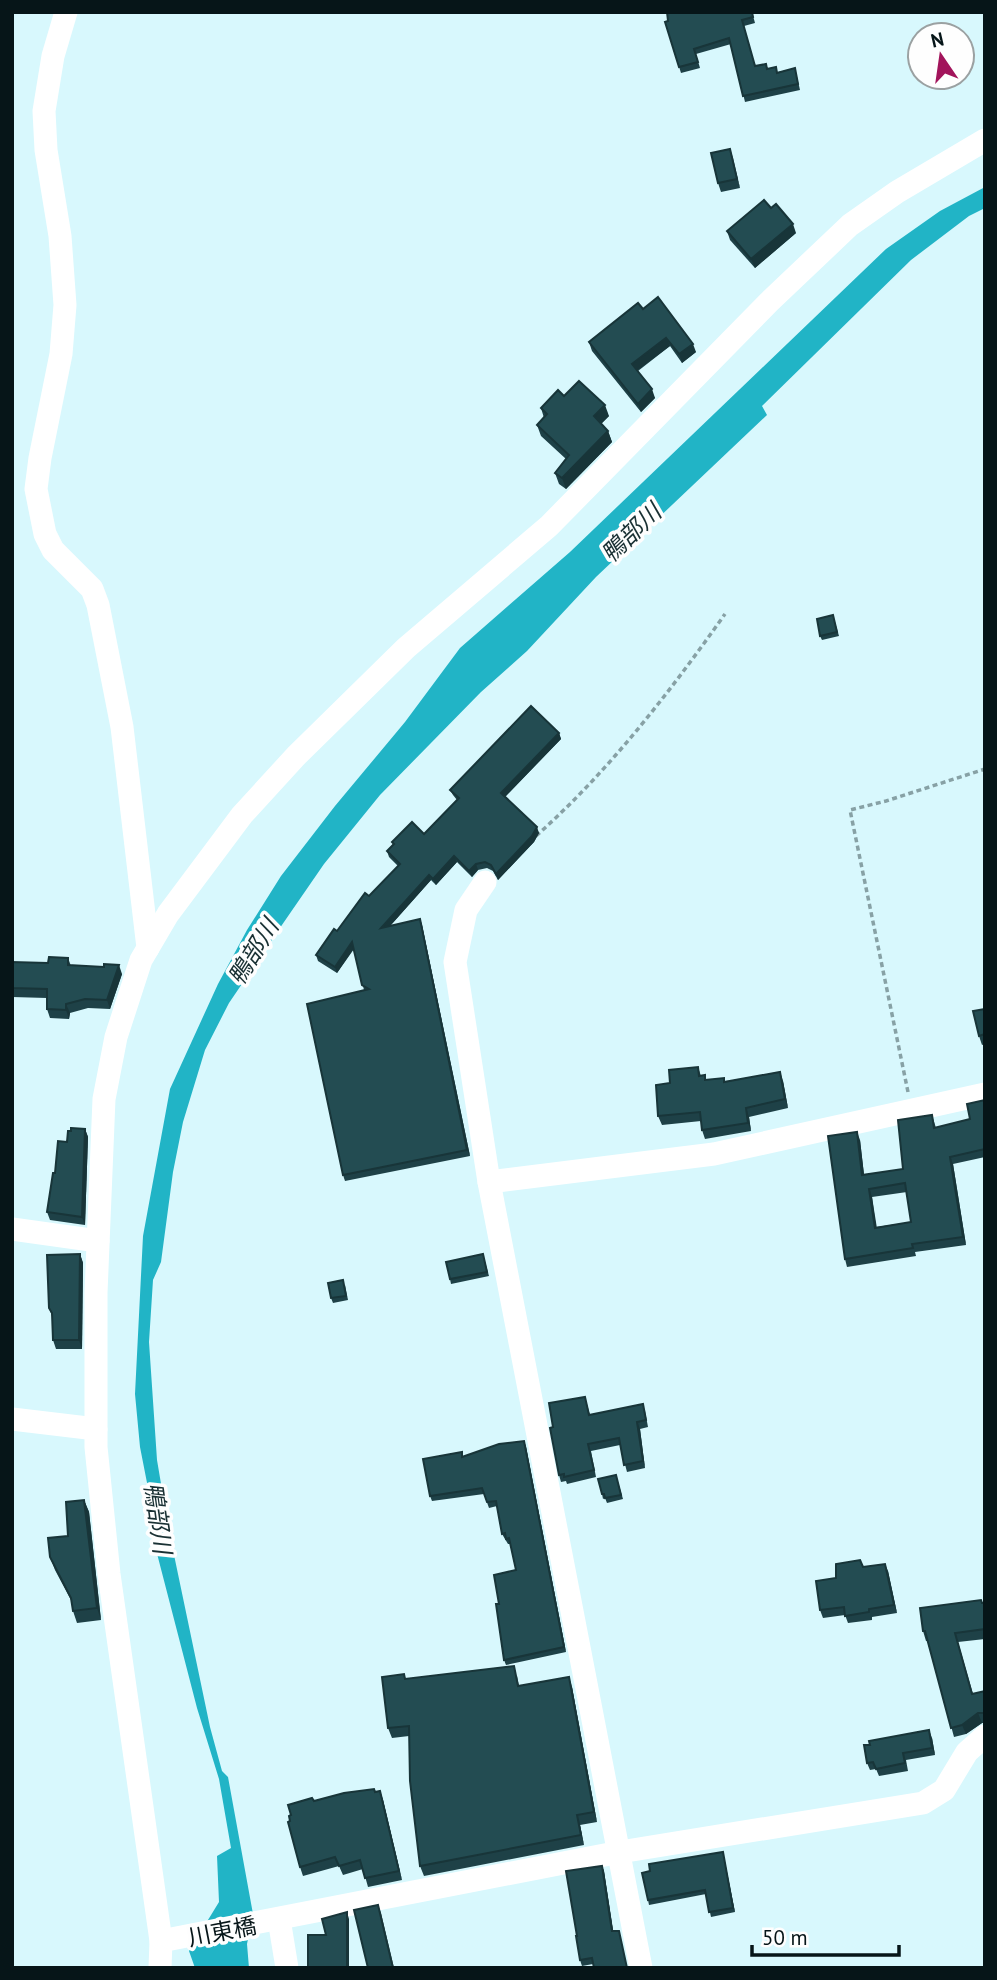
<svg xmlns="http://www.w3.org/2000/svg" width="997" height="1980" font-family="'PT Sans','Noto Sans JP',sans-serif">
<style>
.water{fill:#21b4c6}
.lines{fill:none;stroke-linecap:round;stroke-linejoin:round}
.path{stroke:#87a1a5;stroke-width:3.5;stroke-dasharray:5 3.5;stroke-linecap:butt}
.street{stroke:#fff;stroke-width:23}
.wall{fill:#1e4147;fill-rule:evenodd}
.shaded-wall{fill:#183539}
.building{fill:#234c52;stroke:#183539;stroke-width:2;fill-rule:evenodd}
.labels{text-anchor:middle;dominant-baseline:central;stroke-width:7;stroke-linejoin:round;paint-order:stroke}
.street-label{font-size:23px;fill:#061518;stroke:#fefefe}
.water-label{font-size:24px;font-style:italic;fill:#193033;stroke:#fefefe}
</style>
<rect width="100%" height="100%" fill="#d8f8fd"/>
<polygon class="water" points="985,187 985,208 969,216 911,260 762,406 767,415 596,577 527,651 481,692 380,795 324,864 284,922 229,1003 205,1050 183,1122 173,1172 161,1262 153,1280 149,1342 157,1460 169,1531 210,1727 222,1771 228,1777 253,1914 247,1944 249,1968 195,1968 189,1951 219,1902 217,1856 231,1848 219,1779 197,1708 154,1542 149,1493 140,1447 135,1394 143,1236 170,1089 218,984 247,930 281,876 335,806 405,722 460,648 570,552 886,249 940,211"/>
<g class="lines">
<g class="path">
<path d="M536 836C609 771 669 693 725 614"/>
<polyline points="908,1092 850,810 886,801 985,769"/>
</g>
<g class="street">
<polyline points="66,12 53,56 44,111 46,150 60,236 65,305 61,354 40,458 36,489 45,534 53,550 92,589 98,605 122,727 148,948"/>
<polyline points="485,882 466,910 455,962 489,1182"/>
<polyline points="12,1229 98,1241"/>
<polyline points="12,1419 96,1429"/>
<polyline points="279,1919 287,1968"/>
<polyline points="161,1941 620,1852 923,1803 944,1790 967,1752 985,1736"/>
<polyline points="160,1968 161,1941 109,1574 96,1447 96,1293 104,1099 116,1037 141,960 168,914 242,815 296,756 406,648 549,526 769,302 850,225 897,192 985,140"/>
<polyline points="641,1968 489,1182 714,1154 985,1094"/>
</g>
</g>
<g class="wall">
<polygon points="667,12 752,12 755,23 744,26 755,66 768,69 778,72 795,68 800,90 745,102 731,44 696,54 700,68 681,73 665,22 668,21"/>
<polygon points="730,149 740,188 721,192 718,183"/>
<polygon points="727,231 796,233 755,268 730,240"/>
<polygon points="643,309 696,352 682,363 670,346 638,371 655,398 641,412 592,351 589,342"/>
<polygon points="564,396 609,416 601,424 608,431 612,442 566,489 559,484 555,473 566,459 541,436 537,425 544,418 541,408"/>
<polygon points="833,615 839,636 822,640 820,636"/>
<polygon points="559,733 561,739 505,797 539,833 534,842 498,880 493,871 487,868 478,870 472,877 457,862 436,885 431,880 390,926 420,919 422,925 470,1156 345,1181 343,1175 364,990 354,949 337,973 318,961 316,955 369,896 398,866 389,857 387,851 393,844 392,842 424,834 457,800 453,795 450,790"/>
<polygon points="68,958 71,966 122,974 110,1009 88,1008 70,1013 69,1019 50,1018 47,1009 47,998 12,997 12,962 48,963"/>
<polygon points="985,1009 985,1044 982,1045 979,1036"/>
<polygon points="698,1067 701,1076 707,1080 725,1082 783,1081 788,1108 749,1117 751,1131 705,1139 702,1130 701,1121 662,1125 658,1116 670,1083"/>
<path d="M985 1100V1157L953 1164 966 1245 915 1252 916 1256 847 1267 845 1259 860 1140 864 1175 903 1169 932 1115 936 1128 970 1119ZM907 1192 911 1222 876 1227 872 1197Z"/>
<polygon points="85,1129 88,1137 85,1225 50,1220 47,1212 55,1173 67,1142"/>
<polygon points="80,1254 83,1263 82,1349 56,1349 53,1340 52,1316 49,1308"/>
<polygon points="483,1254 489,1276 451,1284 450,1279"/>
<polygon points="345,1285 348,1300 333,1303 331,1298"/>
<polygon points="585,1397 590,1415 645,1411 648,1427 640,1429 645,1468 627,1472 620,1445 591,1451 596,1477 567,1484 566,1481 561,1482 559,1475 553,1427"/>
<polygon points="524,1441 526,1447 566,1652 506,1665 504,1660 499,1604 516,1570 510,1544 508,1544 502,1534 497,1506 489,1508 484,1494 432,1501 430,1496 463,1457"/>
<polygon points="616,1475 623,1499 607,1503 605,1498 603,1499 602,1494"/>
<polygon points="84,1500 89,1512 101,1620 77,1623 73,1611 72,1602 55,1570 50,1557 68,1536"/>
<polygon points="863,1567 888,1571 897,1613 872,1617 872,1620 848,1623 845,1615 823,1618 820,1610 836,1578"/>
<polygon points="981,1600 983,1603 985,1603 985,1639 958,1642 973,1694 985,1691 985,1723 982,1723 966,1734 954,1737 928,1641 926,1641 923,1631"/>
<polygon points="517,1676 519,1686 572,1687 597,1822 580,1825 584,1845 424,1876 420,1866 409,1736 392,1738 388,1728 406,1679"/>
<polygon points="932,1738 935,1755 906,1760 908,1771 879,1776 876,1769 870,1770 867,1763"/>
<polygon points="380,1791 383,1800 402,1880 368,1887 363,1869 343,1875 339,1866 303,1876 300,1867 314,1801"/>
<polygon points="724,1857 735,1912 711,1917 706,1894 649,1905 648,1900 650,1871"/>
<polygon points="602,1866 604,1871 613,1931 619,1931 627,1968 594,1968 593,1964 582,1966 580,1960 577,1936"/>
</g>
<g class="shaded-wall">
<polygon points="730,149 733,158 740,188 737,179"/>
<polygon points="793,224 796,233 755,268 751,259"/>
<polygon points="666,338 670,346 635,372 632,364"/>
<polygon points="693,344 696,352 682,363 679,354"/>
<polygon points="652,389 655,398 641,412 638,404"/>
<polygon points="605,405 609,416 598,427 594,416"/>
<polygon points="608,431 612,442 566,489 562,478"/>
<polygon points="559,733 561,739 503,799 501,793"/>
<polygon points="537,827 539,833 534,842 498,880 496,874"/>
<polygon points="454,856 457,862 436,885 433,879"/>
<polygon points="476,864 478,870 472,877 469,871"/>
<polygon points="429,875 431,880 383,934 381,928"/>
<polygon points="420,919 422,925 470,1156 467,1150"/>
<polygon points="352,942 354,948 337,973 335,967"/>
<polygon points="119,965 122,974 110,1009 107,1000"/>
<polygon points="66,1004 70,1013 69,1019 66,1010"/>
<polygon points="780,1072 783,1081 788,1108 785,1099"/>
<polygon points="746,1108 749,1117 751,1131 748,1123"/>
<polygon points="85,1129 88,1137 85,1225 82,1217"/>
<polygon points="857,1132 860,1140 865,1183 862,1175"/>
<polygon points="950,1157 953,1164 966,1245 963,1237"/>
<polygon points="869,1189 872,1197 878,1235 875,1228"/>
<polygon points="80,1254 83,1263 82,1349 79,1340"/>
<polygon points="637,1422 640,1429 645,1468 643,1461"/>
<polygon points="524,1441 526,1447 566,1652 564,1647"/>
<polygon points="84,1500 89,1512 101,1620 97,1608"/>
<polygon points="885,1564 888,1571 897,1613 894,1605"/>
<polygon points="569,1677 572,1687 597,1822 594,1812"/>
<polygon points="978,1713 982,1723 966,1734 962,1725"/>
<polygon points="929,1730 932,1738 935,1755 932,1748"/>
<polygon points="380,1791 383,1800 402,1880 399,1871"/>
<polygon points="577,1815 580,1825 584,1845 581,1835"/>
<polygon points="723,1852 735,1912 733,1908"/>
<polygon points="602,1866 604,1871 614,1936 612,1931"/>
<polygon points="378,1905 381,1913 394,1968 393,1968"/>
<polygon points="347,1912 349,1919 349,1968 347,1968"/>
</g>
<g class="building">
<polygon points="667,12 752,12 753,17 742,20 755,66 766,64 767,69 776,67 777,73 795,68 798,84 743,96 729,38 694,49 698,62 679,67 665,22 668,21"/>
<polygon points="730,149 737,179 718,183 711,153"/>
<polygon points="764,200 771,208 776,204 793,224 751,259 727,231"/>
<polygon points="658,297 693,344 679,354 666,338 632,364 652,389 638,404 589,342 638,303 643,309"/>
<polygon points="579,381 605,405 594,416 608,431 562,478 555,473 569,455 537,425 547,414 541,408 558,390 564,396"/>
<polygon points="833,615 837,632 820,636 817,619"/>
<polygon points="531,706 559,733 501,793 537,827 532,836 496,874 491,865 485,862 476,864 469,871 454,856 433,879 429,875 381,928 420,919 467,1150 343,1175 307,1004 369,989 362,985 352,942 335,967 316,955 334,929 337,931 365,893 369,896 400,864 387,851 394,844 392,842 412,822 424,834 459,798 450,790"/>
<polygon points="49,957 68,958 68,965 104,967 104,964 119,965 107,1000 85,999 66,1004 66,1010 47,1009 47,989 12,988 12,962 48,963"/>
<polygon points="985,1009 985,1034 979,1036 973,1011"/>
<polygon points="698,1067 699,1076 705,1075 705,1080 724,1078 724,1082 780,1072 785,1099 746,1108 748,1123 702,1130 700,1112 658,1116 656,1085 670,1083 669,1070"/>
<path d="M985 1100V1149L950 1157 963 1237 912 1244 913 1248 845 1259 828 1136 857 1132 862 1175 903 1169 898 1120 932 1115 934 1128 970 1119 967 1104ZM905 1183 911 1222 875 1228 869 1189Z"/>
<polygon points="71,1128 85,1129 82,1217 47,1212 53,1173 55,1173 58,1141 67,1142 68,1131 71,1131"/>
<polygon points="80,1254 79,1340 53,1340 52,1313 49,1308 47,1255"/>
<polygon points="483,1254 487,1272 450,1279 446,1262"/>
<polygon points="343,1280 346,1296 331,1298 328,1283"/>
<polygon points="585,1397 589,1415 643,1404 646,1420 637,1422 643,1461 624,1465 619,1438 588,1444 594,1470 564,1477 564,1474 559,1475 550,1428 553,1427 549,1403"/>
<polygon points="524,1441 564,1647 504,1660 496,1604 499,1604 494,1575 516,1570 509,1538 506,1539 505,1533 502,1534 496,1501 487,1502 482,1488 430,1496 423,1459 462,1452 462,1457 499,1444"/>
<polygon points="616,1475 621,1495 605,1498 604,1494 602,1494 598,1479"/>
<polygon points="84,1500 97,1608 73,1611 71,1598 50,1557 48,1538 68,1536 66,1502"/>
<polygon points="860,1560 863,1567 885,1564 894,1605 869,1609 869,1612 845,1616 844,1607 820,1610 816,1581 836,1578 836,1564"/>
<polygon points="981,1600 982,1603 985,1603 985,1629 955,1633 972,1694 985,1691 985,1713 978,1713 962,1725 951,1728 925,1631 923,1631 920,1608"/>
<polygon points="514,1666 518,1686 569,1677 594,1812 577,1815 581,1835 420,1866 410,1781 409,1726 388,1728 382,1677 404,1674 405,1679"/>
<polygon points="929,1730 932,1748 903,1753 905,1763 876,1769 873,1762 867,1763 864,1745 870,1745 869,1741"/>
<polygon points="374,1789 375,1792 380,1791 399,1871 365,1878 360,1860 339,1866 335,1857 300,1867 288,1822 290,1821 289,1816 291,1815 288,1805 312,1798 314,1801 344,1793"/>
<polygon points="723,1852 733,1908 709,1912 705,1890 648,1900 642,1873 650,1871 649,1864"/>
<polygon points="602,1866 612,1931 619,1931 627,1968 594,1968 592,1958 580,1960 576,1936 577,1936 566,1871"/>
<polygon points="378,1905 393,1968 368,1968 354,1910"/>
<polygon points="347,1912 347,1968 308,1968 308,1935 326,1935 322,1919"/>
</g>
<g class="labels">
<g class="street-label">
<text transform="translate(222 1931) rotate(-11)">川東橋</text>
</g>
<g class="water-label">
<text transform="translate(631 533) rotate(-44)">鴨部川</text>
<text transform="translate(253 952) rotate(-58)">鴨部川</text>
<text transform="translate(158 1518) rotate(82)">鴨部川</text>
</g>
</g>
<rect width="997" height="1980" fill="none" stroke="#061518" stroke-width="28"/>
<g transform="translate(941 56) rotate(347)"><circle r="33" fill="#fefefe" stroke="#9ba1a2" stroke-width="2"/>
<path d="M0-5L12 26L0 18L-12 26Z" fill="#a2145b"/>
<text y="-10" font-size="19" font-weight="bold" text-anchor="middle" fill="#061518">N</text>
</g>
<path d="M752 1945v10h147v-10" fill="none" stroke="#061518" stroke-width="3.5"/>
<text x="762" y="1945" font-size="21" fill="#061518" stroke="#fefefe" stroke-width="5" paint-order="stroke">50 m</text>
</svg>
